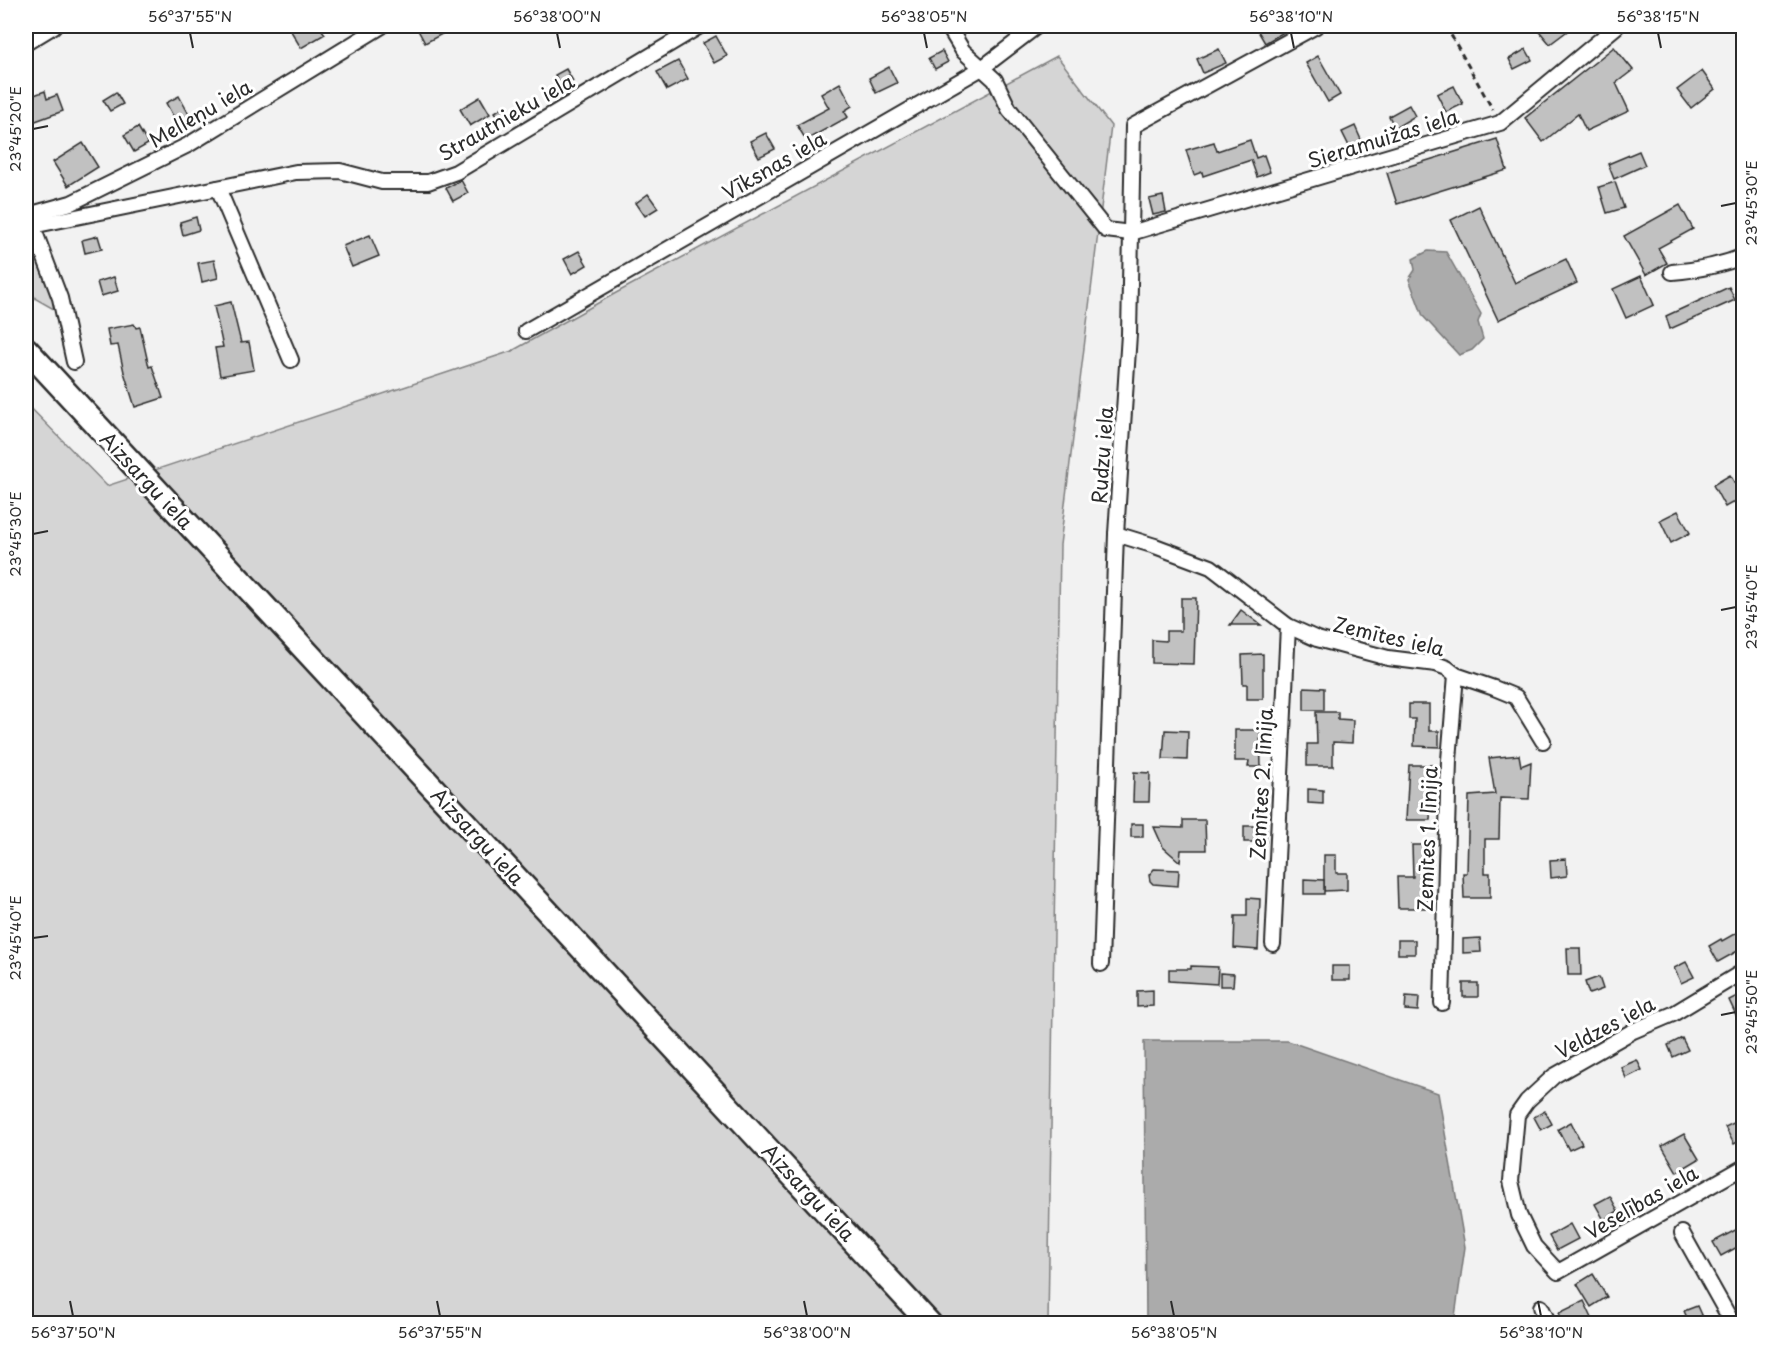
<svg xmlns="http://www.w3.org/2000/svg" width="1769" height="1349" font-family="'Playpen Sans',sans-serif">
<style>
.green{fill:#d5d5d5;stroke:#808080;stroke-width:1.5}
.water{fill:#ababab;stroke:#787878;stroke-width:1.5}
.building{fill:#c1c1c1;stroke:#2b2b2b;stroke-width:1.5}
.lines{fill:none;stroke-linecap:round;stroke-linejoin:round}
.minor-casing{stroke:#2b2b2b;stroke-width:18}
.trunk-casing{stroke:#2b2b2b;stroke-width:27}
.path{stroke:#2b2b2b;stroke-width:3;stroke-dasharray:6 4.5;stroke-linecap:butt}
.minor{stroke:#fff;stroke-width:14}
.trunk{stroke:#fff;stroke-width:22}
.ticks{fill:none;stroke:#2b2b2b;stroke-width:2}
.labels{text-anchor:middle;dominant-baseline:central;stroke-width:6;stroke-linejoin:round;paint-order:stroke}
.street-label{font-size:20px;fill:#2b2b2b;stroke:#fff}
.neatline{fill:none;stroke:#2b2b2b;stroke-width:2}
.ticks-label{font-size:15px;text-anchor:middle;fill:#2b2b2b}
</style>
<rect width="100%" height="100%" fill="#f2f2f2"/>
<filter id="ink" filterUnits="userSpaceOnUse"><feTurbulence type="fractalNoise" baseFrequency=".0167" numOctaves="2"/><feDisplacementMap in="SourceGraphic" scale="12" xChannelSelector="R" yChannelSelector="G"/><feConvolveMatrix kernelMatrix="1 2 1 2 8 2 1 2 1" color-interpolation-filters="sRGB"/></filter>
<g filter="url(#ink)">
<g class="green">
<polygon points="1057,56 1111,126 1060,545 1048,1323 26,1323 26,403 107,486 512,351 616,293"/>
<polygon points="26,227 59,312 36,299 26,284"/>
</g>
<g class="water">
<polygon points="1428,251 1446,252 1481,314 1478,322 1483,339 1472,350 1459,355 1423,316 1409,279 1415,270 1413,259"/>
<polygon points="1144,1041 1288,1041 1438,1093 1465,1247 1454,1323 1146,1323"/>
</g>
<g class="building">
<polygon points="288,26 319,26 325,34 301,48"/>
<polygon points="426,26 437,26 442,34 425,43 418,30"/>
<polygon points="1255,26 1294,26 1265,43"/>
<polygon points="1535,26 1574,26 1550,44"/>
<polygon points="716,36 727,56 714,63 703,43"/>
<polygon points="1614,47 1633,70 1616,83 1629,111 1586,131 1578,114 1543,142 1525,118"/>
<polygon points="1219,49 1226,63 1203,73 1197,59"/>
<polygon points="1526,49 1532,60 1514,69 1509,59"/>
<polygon points="942,51 948,62 935,69 929,58"/>
<polygon points="1318,56 1340,95 1328,102 1306,63"/>
<polygon points="678,61 688,79 667,90 657,72"/>
<polygon points="889,67 897,83 876,93 869,78"/>
<polygon points="566,69 573,81 562,87 555,75"/>
<polygon points="1702,71 1715,89 1691,108 1677,90"/>
<polygon points="840,83 852,106 844,111 848,117 806,140 797,125 829,108 821,94"/>
<polygon points="1454,86 1463,104 1446,112 1437,94"/>
<polygon points="45,91 47,99 57,95 63,111 30,123 26,110 26,98"/>
<polygon points="116,92 123,104 110,111 103,100"/>
<polygon points="179,96 191,118 178,125 166,103"/>
<polygon points="480,97 490,114 470,126 460,109"/>
<polygon points="506,105 514,118 502,124 495,112"/>
<polygon points="1409,105 1415,116 1395,128 1389,116"/>
<polygon points="1355,126 1362,142 1350,148 1342,132"/>
<polygon points="138,127 148,144 134,152 124,135"/>
<polygon points="766,133 775,149 759,157 750,141"/>
<polygon points="1497,139 1507,170 1397,204 1387,173"/>
<polygon points="1250,140 1256,158 1264,155 1270,172 1257,177 1251,160 1203,176 1202,172 1194,175 1186,150 1214,142 1217,151"/>
<polygon points="83,143 98,167 68,186 53,162"/>
<polygon points="1639,151 1645,165 1614,179 1608,164"/>
<polygon points="461,180 468,193 453,201 446,188"/>
<polygon points="1615,182 1624,208 1607,213 1599,187"/>
<polygon points="648,194 658,208 645,216 636,203"/>
<polygon points="1163,196 1166,212 1153,215 1149,199"/>
<polygon points="1680,205 1693,229 1658,248 1667,263 1646,275 1624,236"/>
<polygon points="1479,206 1515,283 1566,259 1577,283 1498,320 1451,220"/>
<polygon points="196,217 199,230 183,235 180,222"/>
<polygon points="370,235 379,256 352,267 343,246"/>
<polygon points="98,236 102,249 85,253 82,240"/>
<polygon points="579,251 587,265 572,274 564,259"/>
<polygon points="214,260 218,278 202,282 198,263"/>
<polygon points="1641,276 1654,305 1626,318 1613,289"/>
<polygon points="114,277 118,291 101,296 97,282"/>
<polygon points="1729,287 1735,300 1670,329 1666,316"/>
<polygon points="231,302 241,343 249,342 254,370 220,376 215,348 223,347 214,306"/>
<polygon points="134,324 136,328 140,327 149,367 152,366 163,398 135,407 124,372 118,345 110,346 107,329"/>
<polygon points="1730,475 1743,497 1725,507 1713,485"/>
<polygon points="1678,511 1690,533 1671,543 1660,520"/>
<polygon points="1181,598 1196,598 1194,664 1152,663 1152,640 1166,641 1166,631 1181,631"/>
<polygon points="1241,610 1261,625 1230,625"/>
<polygon points="1263,654 1263,699 1247,699 1247,684 1243,684 1242,655"/>
<polygon points="1304,687 1324,688 1324,710 1304,710"/>
<polygon points="1409,704 1429,704 1429,731 1439,731 1439,747 1414,746 1415,719 1409,719"/>
<polygon points="1316,712 1338,712 1338,719 1353,720 1352,743 1333,742 1333,766 1307,766 1307,744 1317,744"/>
<polygon points="1165,730 1188,731 1187,760 1163,759"/>
<polygon points="1235,730 1260,730 1261,767 1248,767 1249,761 1235,761"/>
<polygon points="1519,755 1521,766 1531,762 1529,799 1500,798 1499,839 1485,839 1485,873 1490,873 1490,898 1464,898 1463,873 1467,873 1469,796 1495,794 1489,758"/>
<polygon points="1409,765 1433,765 1430,820 1406,820"/>
<polygon points="1134,772 1150,773 1149,802 1133,802"/>
<polygon points="1308,789 1323,790 1323,804 1308,803"/>
<polygon points="1183,820 1205,820 1206,850 1181,850 1180,862 1163,847 1154,827 1183,828"/>
<rect x="1131" y="824" width="12" height="13"/>
<rect x="1244" y="826" width="22" height="16"/>
<polygon points="1412,845 1428,845 1427,908 1398,908 1397,877 1413,877"/>
<polygon points="1324,855 1336,855 1336,873 1347,873 1347,890 1324,891"/>
<polygon points="1566,859 1567,876 1551,878 1550,860"/>
<polygon points="1154,869 1179,870 1178,886 1153,884 1150,881 1149,875"/>
<polygon points="1304,879 1324,880 1324,894 1304,894"/>
<polygon points="1247,898 1260,899 1258,950 1234,948 1235,916 1247,916"/>
<polygon points="1743,929 1743,948 1718,962 1709,946 1721,939 1722,941"/>
<polygon points="1480,938 1481,952 1463,953 1463,939"/>
<rect x="1398" y="940" width="17" height="14"/>
<polygon points="1567,948 1580,948 1581,975 1568,975"/>
<polygon points="1686,962 1694,977 1681,983 1674,968"/>
<polygon points="1191,966 1218,967 1217,984 1169,981 1169,969 1191,969"/>
<rect x="1332" y="966" width="18" height="14"/>
<polygon points="1220,973 1234,974 1233,986 1220,986"/>
<polygon points="1599,977 1603,989 1589,994 1585,982"/>
<rect x="1463" y="983" width="15" height="14"/>
<polygon points="1153,990 1153,1006 1137,1007 1137,991"/>
<polygon points="1743,993 1743,1030 1729,1000"/>
<polygon points="1406,996 1419,997 1418,1011 1405,1010"/>
<polygon points="1682,1038 1688,1050 1673,1057 1668,1045"/>
<polygon points="1637,1060 1642,1070 1626,1078 1621,1067"/>
<polygon points="1545,1111 1552,1124 1541,1130 1534,1117"/>
<polygon points="1740,1120 1743,1127 1743,1139 1734,1144 1725,1127"/>
<polygon points="1571,1122 1582,1144 1569,1150 1558,1129"/>
<polygon points="1684,1134 1699,1159 1677,1172 1662,1146"/>
<polygon points="1610,1196 1618,1211 1604,1220 1595,1204"/>
<polygon points="1570,1224 1578,1239 1557,1250 1549,1236"/>
<polygon points="1743,1226 1743,1244 1721,1256 1713,1242"/>
<polygon points="1593,1274 1607,1297 1591,1307 1577,1284"/>
<polygon points="1584,1301 1593,1320 1586,1323 1564,1323 1559,1313"/>
<polygon points="1697,1306 1702,1317 1689,1322 1684,1311"/>
</g>
<g class="lines">
<defs>
<g id="minor">
<polyline points="948,26 963,51 995,80 1009,109 1106,230 1131,233 1129,334 1116,534 1101,964"/>
<polyline points="1316,26 1133,126 1131,233 1500,123 1617,26"/>
<polyline points="26,43 54,26"/>
<polyline points="218,188 291,360"/>
<polyline points="28,215 71,203 188,145 382,26"/>
<polyline points="30,219 60,298 74,362"/>
<polyline points="32,226 296,172 340,171 382,182 428,182 456,172 700,26"/>
<path d="M1672 272C1697 270 1720 266 1744 256"/>
<polyline points="526,331 982,68 1037,26"/>
<polyline points="1116,534 1155,546 1211,567 1288,626 1317,639 1388,658 1436,664 1447,668 1456,675 1494,688 1516,697 1543,741"/>
<polyline points="1273,944 1288,626"/>
<polyline points="1744,971 1673,1014 1633,1031 1554,1076 1527,1101 1517,1115 1511,1181 1519,1215 1534,1246 1558,1272 1744,1167"/>
<polyline points="1442,1003 1449,760 1456,675"/>
<polyline points="1682,1233 1733,1324"/>
<polyline points="1541,1307 1549,1324"/>
</g>
<polyline id="trunk" points="26,349 930,1324"/>
</defs>
<use href="#minor" class="minor-casing"/>
<use href="#trunk" class="trunk-casing"/>
<polyline class="path" points="1446,26 1493,110"/>
<use href="#minor" class="minor"/>
<use href="#trunk" class="trunk"/>
</g>
</g>
<path class="ticks" d="M190 33 193 48M557 33 560 48M924 33 927 48M1291 33 1294 48M1658 33 1661 48M33 129 48 126M1721 206 1736 203M33 534 48 531M1721 610 1736 607M33 938 48 936M1721 1015 1736 1012M70 1301 73 1316M437 1301 440 1316M804 1301 807 1316M1171 1301 1174 1316M1538 1301 1541 1316"/>
<g class="labels">
<g class="street-label">
<text transform="translate(200 113) rotate(-30)">Melleņu iela</text>
<text transform="translate(506 117) rotate(-30)">Strautnieku iela</text>
<text transform="translate(1383 138) rotate(-17)">Sieramuižas iela</text>
<text transform="translate(774 165) rotate(-30)">Vīksnas iela</text>
<text transform="translate(1102 455) rotate(-86)">Rudzu iela</text>
<text transform="translate(147 480) rotate(47)">Aizsargu iela</text>
<text transform="translate(1389 636) rotate(13)">Zemītes iela</text>
<text transform="translate(1261 784) rotate(-87)">Zemītes 2. līnija</text>
<text transform="translate(478 836) rotate(47)">Aizsargu iela</text>
<text transform="translate(1427 839) rotate(-88)">Zemītes 1. līnija</text>
<text transform="translate(1605 1027) rotate(-28)">Veldzes iela</text>
<text transform="translate(809 1192) rotate(47)">Aizsargu iela</text>
<text transform="translate(1641 1202) rotate(-30)">Veselības iela</text>
</g>
</g>
<rect width="1769" height="1349" fill="none" stroke="#fff" stroke-width="66"/>
<rect x="33" y="33" width="1703" height="1283" class="neatline"/>
<g class="ticks-label">
<text x="190" y="22">56°37'55"N</text>
<text x="557" y="22">56°38'00"N</text>
<text x="924" y="22">56°38'05"N</text>
<text x="1291" y="22">56°38'10"N</text>
<text x="1658" y="22">56°38'15"N</text>
<text transform="translate(16 129) rotate(-90)" y="5">23°45'20"E</text>
<text transform="translate(1752 203) rotate(-90)" y="5">23°45'30"E</text>
<text transform="translate(16 534) rotate(-90)" y="5">23°45'30"E</text>
<text transform="translate(1752 607) rotate(-90)" y="5">23°45'40"E</text>
<text transform="translate(16 938) rotate(-90)" y="5">23°45'40"E</text>
<text transform="translate(1752 1012) rotate(-90)" y="5">23°45'50"E</text>
<text x="73" y="1338">56°37'50"N</text>
<text x="440" y="1338">56°37'55"N</text>
<text x="807" y="1338">56°38'00"N</text>
<text x="1174" y="1338">56°38'05"N</text>
<text x="1541" y="1338">56°38'10"N</text>
</g>
</svg>
